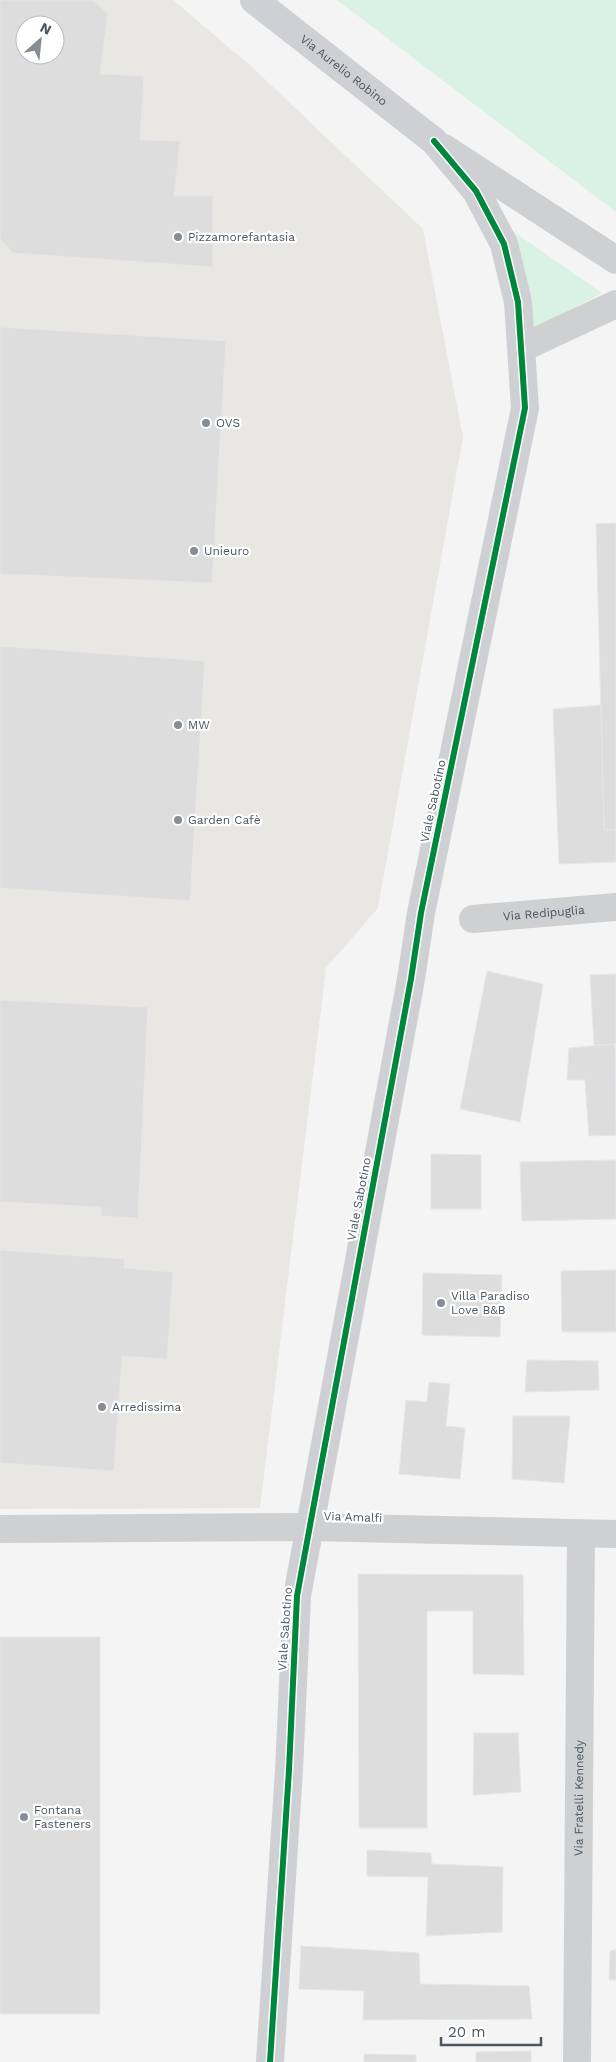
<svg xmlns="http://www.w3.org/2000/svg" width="616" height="2062" font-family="'Work Sans',sans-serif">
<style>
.commercial{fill:#e8e7e3;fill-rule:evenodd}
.green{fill:#d9f2e3}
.building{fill:#ddddde;stroke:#e5e6e7;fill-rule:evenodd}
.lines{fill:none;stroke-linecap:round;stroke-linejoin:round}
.street{stroke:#ced0d2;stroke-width:28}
.secondary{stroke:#ced0d4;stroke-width:28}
.cycleway-casing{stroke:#fff;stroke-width:9}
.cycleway{stroke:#00873e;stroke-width:6}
.poi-dot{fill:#868d94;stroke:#fff;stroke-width:2}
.labels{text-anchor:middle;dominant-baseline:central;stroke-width:4.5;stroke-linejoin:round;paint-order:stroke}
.street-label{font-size:12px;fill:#4a5661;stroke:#fff}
.poi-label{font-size:12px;fill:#4a5661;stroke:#fff;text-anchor:start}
</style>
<rect width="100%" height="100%" fill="#f4f4f4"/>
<path class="commercial" d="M0 0H173L252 67 423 229 463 437 378 908 326 968 260 1508 0 1509ZM25 25H55V55H25Z"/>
<g class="green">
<polygon points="337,0 616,0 616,212"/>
<polygon points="508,228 602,293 533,330"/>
</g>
<g class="building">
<path d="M0 0H92L108 13 100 74 144 76 140 140 180 141 174 196H213V267L13 253 0 239ZM25 25H55V55H25Z"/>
<polygon points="0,327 226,341 212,583 0,574"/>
<polygon points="616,523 616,830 604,830 596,524"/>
<polygon points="0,646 205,661 190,901 0,888"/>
<polygon points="601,705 604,830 616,830 616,862 559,864 553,709"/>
<polygon points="487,971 543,984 520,1122 460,1109"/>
<polygon points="616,974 616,1044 594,1045 590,975"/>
<polygon points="0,1000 148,1007 138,1218 101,1216 101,1207 0,1202"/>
<polygon points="615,1044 616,1135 589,1136 585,1080 567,1080 569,1048"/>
<polygon points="431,1154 481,1155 481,1209 431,1209"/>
<polygon points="616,1160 616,1219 522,1221 520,1162"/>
<polygon points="0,1250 125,1259 124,1268 173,1272 167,1359 122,1356 114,1471 0,1463"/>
<polygon points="616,1270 616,1332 562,1332 561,1271"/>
<polygon points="423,1273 502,1275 500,1337 422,1335"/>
<polygon points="527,1360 598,1361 599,1390 525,1392"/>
<polygon points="429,1382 450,1384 446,1426 465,1428 460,1479 399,1474 406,1400 427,1402"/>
<polygon points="513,1416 570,1416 564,1483 512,1479"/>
<polygon points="358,1574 523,1575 524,1675 473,1674 473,1611 427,1611 427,1828 359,1828"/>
<rect x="0" y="1637" width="100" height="377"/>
<polygon points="474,1733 518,1733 521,1792 473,1795"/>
<polygon points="367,1850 431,1853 432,1864 503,1867 502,1932 426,1936 428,1877 367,1876"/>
<polygon points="301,1946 419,1953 420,1984 529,1986 532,2019 363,2020 364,1991 299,1989"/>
<polygon points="616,1950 616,1980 609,1980 610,1951"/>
<polygon points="531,2051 531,2062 476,2062 476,2052"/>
<polygon points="364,2054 416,2055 416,2062 364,2062"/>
</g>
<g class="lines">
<g class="street">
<polyline points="444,148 616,260"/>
<polyline points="522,348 616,304"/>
<path id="s1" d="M473 919 616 907"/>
<polyline points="0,1529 309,1527 616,1534"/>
<path id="s2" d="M577 2062 581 1534"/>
</g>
<path class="secondary" id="s3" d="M254 0 434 141 476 191 504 244 518 302 525 408 421 913 411 979 297 1596 289 1770 270 2062"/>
<defs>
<polyline id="cycleway" points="270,2062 289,1770 297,1596 411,979 421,913 525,408 518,302 504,244 476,191 434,141"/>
</defs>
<use href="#cycleway" class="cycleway-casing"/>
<use href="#cycleway" class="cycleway"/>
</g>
<g class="poi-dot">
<circle cx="178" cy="237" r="5"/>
<circle cx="206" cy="423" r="5"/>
<circle cx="194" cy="551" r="5"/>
<circle cx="178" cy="725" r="5"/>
<circle cx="178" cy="820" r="5"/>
<circle cx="441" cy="1303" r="5"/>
<circle cx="102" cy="1407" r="5"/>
<circle cx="24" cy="1817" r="5"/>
</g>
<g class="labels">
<g class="street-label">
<text stroke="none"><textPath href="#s3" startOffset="114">Via Aurelio Robino</textPath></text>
<text transform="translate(433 801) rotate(-78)">Viale Sabotino</text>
<text stroke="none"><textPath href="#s1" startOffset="71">Via Redipuglia</textPath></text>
<text transform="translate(359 1199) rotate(-79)">Viale Sabotino</text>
<text transform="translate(353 1517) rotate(2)">Via Amalfi</text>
<text transform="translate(285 1629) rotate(-86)">Viale Sabotino</text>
<text stroke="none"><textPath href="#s2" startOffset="264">Via Fratelli Kennedy</textPath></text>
</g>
<g class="poi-label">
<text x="188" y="237">Pizzamorefantasia</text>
<text x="216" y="423">OVS</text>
<text x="204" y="551">Unieuro</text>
<text x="188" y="725">MW</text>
<text x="188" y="820">Garden Cafè</text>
<text x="451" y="1296">Villa Paradiso<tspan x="451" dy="14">Love B&amp;B</tspan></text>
<text x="112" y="1407">Arredissima</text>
<text x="34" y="1810">Fontana<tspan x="34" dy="14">Fasteners</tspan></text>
</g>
</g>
<g transform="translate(40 40) rotate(27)"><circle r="24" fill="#ffffff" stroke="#b7bbc0"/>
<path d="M0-4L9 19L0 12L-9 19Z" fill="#868d94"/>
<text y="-8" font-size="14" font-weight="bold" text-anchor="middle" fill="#4a5661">N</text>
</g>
<path d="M441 2037v8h100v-8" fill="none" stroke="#4a5661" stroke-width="2.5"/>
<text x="448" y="2037" font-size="15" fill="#4a5661" stroke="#ffffff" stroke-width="4" paint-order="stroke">20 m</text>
</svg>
